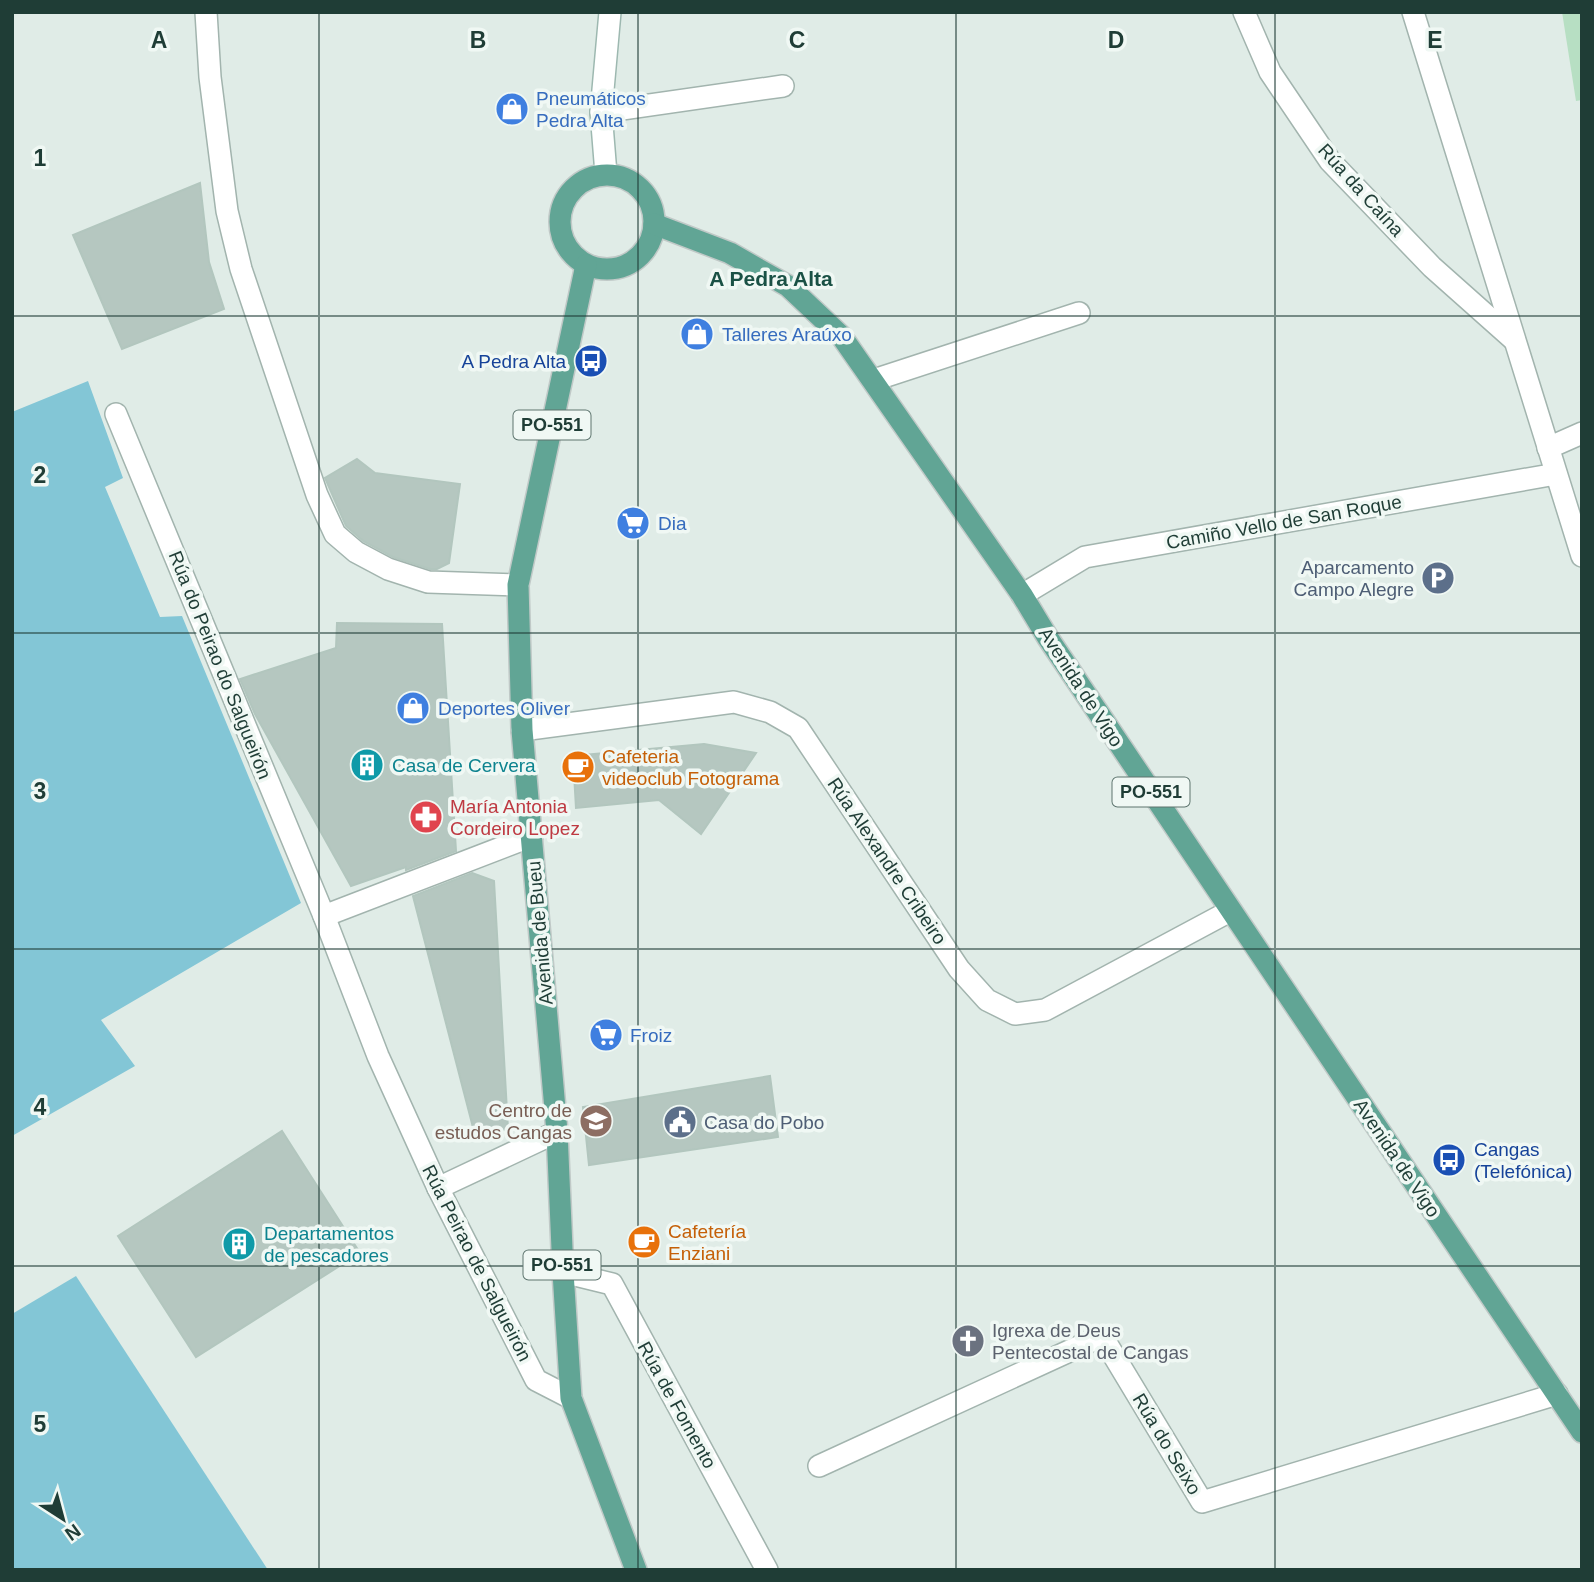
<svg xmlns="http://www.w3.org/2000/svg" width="1594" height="1582" font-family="Helvetica,sans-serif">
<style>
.green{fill:#b7dfc3}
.water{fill:#83c6d6}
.building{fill:#b5c7c0;stroke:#b2c6be;stroke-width:2}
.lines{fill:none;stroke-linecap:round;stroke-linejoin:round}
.street-casing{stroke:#a2b4ae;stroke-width:24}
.secondary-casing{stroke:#9db8b0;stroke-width:24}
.primary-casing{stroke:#c0c9c7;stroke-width:24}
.street{stroke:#fff;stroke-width:21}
.secondary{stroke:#fff;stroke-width:21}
.primary{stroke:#61a595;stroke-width:21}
.grid{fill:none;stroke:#1f3d36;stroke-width:2;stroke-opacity:0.55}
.labels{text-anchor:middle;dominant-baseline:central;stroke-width:7;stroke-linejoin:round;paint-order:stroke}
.shield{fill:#f0f8f4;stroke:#5e756f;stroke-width:2}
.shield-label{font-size:18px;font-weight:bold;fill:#1f3d36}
.shop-label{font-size:19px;fill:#366cbe;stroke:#f0f8f4;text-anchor:start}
.street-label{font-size:19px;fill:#1f3d36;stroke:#f0f8f4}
.transit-label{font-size:19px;fill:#164399;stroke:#f0f8f4;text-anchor:end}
.service-label{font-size:19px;fill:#4e5e75;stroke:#f0f8f4;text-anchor:end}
.food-label{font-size:19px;fill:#c56008;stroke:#f0f8f4;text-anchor:start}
.culture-label{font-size:19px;fill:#0d838f;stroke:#f0f8f4;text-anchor:start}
.health-label{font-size:19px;fill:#be3a42;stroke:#f0f8f4;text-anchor:start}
.education-label{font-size:19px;fill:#785e54;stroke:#f0f8f4;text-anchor:end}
.worship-label{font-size:19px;fill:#5b616d;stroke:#f0f8f4;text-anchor:start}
.neighbourhood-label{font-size:21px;font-weight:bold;fill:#1a5145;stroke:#f0f8f4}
.grid-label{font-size:23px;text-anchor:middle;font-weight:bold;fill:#1f3d36;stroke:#f0f8f4;stroke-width:7;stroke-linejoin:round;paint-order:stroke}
</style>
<rect width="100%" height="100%" fill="#e0ece7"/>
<polygon class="green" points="1562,12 1582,12 1582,100 1576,101"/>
<g class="water">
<polygon points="88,381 123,478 105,487 160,617 182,616 301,903 101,1020 135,1066 12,1136 12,412"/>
<polygon points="76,1276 268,1570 12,1570 12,1314"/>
</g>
<g class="building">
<polygon points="200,183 209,262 224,309 122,349 73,235"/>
<polygon points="357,459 375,473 460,484 449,563 437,569 430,569 393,557 363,541 346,526 325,478"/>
<polygon points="337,623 442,624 456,851 406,870 406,867 351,886 255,714 240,679 336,648"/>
<polygon points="704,744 756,753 701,834 659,800 576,808 573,756"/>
<polygon points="472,873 494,881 508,1129 476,1139 413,896"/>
<polygon points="770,1076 778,1137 589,1165 583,1107"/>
<polygon points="282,1131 360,1253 196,1357 118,1236"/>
</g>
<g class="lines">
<defs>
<g id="street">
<polyline points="206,12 210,77 227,211 241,269 317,495 335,534 356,552 388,569 428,582 518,585"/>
<polyline points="1244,12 1270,72 1330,161 1432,267 1513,339"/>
<polyline points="1413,12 1582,556"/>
<polyline points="601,112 783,86"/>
<polyline points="874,380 1079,313"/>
<polyline points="116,414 324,916 378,1056 438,1188 536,1380 571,1398"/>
<polyline points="1548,448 1582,433"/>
<polyline points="1022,595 1085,557 1556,474"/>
<polyline points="522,730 734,702 770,712 798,728 959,969 987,1000 1015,1014 1045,1010 1230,911"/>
<polyline points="324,916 532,836"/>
<polyline points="438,1188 557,1132"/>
<polyline points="563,1272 612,1284 767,1570"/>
<polyline points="819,1466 1102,1336 1202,1502 1557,1394"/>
</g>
<polyline id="secondary" points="606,174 601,112 610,12"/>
<g id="primary">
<circle cx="607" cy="222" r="47"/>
<polyline points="654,224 730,253 788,286 842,337 1022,595 1048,638 1582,1432"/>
<polyline points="586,265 518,585 522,730 557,1132 563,1272 571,1398 636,1570"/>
</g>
</defs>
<use href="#street" class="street-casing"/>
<use href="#secondary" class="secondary-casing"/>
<use href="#primary" class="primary-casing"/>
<use href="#street" class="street"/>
<use href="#secondary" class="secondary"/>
<use href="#primary" class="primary"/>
</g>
<path class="grid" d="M319 12V1570M638 12V1570M956 12V1570M1275 12V1570M12 316H1582M12 633H1582M12 949H1582M12 1266H1582"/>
<defs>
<symbol id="shop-disc" viewBox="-11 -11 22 22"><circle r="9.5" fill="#3f7fe0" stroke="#f0f8f4"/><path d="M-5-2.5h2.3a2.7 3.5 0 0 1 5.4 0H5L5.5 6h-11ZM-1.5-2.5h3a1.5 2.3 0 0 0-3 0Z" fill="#fff"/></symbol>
<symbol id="bus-disc" viewBox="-11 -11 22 22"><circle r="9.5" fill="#1a4fb4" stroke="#f0f8f4"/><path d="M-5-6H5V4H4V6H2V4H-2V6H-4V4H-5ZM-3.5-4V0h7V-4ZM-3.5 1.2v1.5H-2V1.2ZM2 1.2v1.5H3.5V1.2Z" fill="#fff"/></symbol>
<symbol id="supermarket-disc" viewBox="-11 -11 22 22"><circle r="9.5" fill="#3f7fe0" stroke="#f0f8f4"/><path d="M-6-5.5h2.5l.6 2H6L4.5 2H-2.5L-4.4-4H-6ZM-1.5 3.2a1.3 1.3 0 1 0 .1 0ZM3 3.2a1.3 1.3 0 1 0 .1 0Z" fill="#fff"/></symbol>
<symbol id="parking-disc" viewBox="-11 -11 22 22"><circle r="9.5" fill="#5c6f8a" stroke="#f0f8f4"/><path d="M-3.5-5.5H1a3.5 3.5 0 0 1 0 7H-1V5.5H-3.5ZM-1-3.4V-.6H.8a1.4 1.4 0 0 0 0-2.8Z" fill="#fff"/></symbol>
<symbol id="building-disc" viewBox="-11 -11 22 22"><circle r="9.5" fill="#0f9aa8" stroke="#f0f8f4"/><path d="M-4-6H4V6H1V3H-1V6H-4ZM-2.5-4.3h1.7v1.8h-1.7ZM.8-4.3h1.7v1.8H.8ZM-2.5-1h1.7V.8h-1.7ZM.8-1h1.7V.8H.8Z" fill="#fff"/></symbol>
<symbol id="cafe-disc" viewBox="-11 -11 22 22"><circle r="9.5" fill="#e8710a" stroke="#f0f8f4"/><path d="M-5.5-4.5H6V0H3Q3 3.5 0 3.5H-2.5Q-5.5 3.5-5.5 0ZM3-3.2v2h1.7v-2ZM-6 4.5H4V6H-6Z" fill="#fff"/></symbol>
<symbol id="pharmacy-disc" viewBox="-11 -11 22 22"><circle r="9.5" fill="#e0444e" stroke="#f0f8f4"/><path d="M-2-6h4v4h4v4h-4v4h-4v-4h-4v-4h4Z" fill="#fff"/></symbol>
<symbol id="school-disc" viewBox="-11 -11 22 22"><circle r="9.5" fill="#8d6e63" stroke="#f0f8f4"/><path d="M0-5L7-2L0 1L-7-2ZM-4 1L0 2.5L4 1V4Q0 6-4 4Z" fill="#fff"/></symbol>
<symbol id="civic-disc" viewBox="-11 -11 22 22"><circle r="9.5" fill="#5c6f8a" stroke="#f0f8f4"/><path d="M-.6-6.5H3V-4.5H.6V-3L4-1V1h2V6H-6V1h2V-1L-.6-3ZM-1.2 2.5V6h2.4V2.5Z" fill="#fff"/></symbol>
<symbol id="church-disc" viewBox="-11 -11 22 22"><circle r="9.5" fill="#6b7280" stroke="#f0f8f4"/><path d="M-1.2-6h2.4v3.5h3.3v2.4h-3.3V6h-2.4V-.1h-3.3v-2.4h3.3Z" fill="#fff"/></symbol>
</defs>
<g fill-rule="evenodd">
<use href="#shop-disc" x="493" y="90" width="38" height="38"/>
<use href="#shop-disc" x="678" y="315" width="38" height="38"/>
<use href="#bus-disc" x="572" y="342" width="38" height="38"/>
<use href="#supermarket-disc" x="614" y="504" width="38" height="38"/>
<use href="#parking-disc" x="1419" y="559" width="38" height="38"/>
<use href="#shop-disc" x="394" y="689" width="38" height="38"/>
<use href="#building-disc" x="348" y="746" width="38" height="38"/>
<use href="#cafe-disc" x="559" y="748" width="38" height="38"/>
<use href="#pharmacy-disc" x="407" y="798" width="38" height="38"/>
<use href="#supermarket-disc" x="587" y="1016" width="38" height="38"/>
<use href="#school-disc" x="577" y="1102" width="38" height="38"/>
<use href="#civic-disc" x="661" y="1103" width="38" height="38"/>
<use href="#bus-disc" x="1430" y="1141" width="38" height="38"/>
<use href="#cafe-disc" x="625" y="1223" width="38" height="38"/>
<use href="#building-disc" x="220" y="1225" width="38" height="38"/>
<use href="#church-disc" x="949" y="1322" width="38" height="38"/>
</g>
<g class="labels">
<g class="shield">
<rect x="513.5" y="410.5" width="77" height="29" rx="5"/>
<rect x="1112.5" y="777.5" width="77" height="29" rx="5"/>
<rect x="523.5" y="1250.5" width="77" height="29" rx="5"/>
</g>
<g class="shield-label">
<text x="552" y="425">PO-551</text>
<text x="1151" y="792">PO-551</text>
<text x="562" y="1265">PO-551</text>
</g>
<g class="shop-label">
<text x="536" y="98">Pneumáticos<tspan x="536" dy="22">Pedra Alta</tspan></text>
<text x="722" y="334">Talleres Araúxo</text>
<text x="658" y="523">Dia</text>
<text x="438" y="708">Deportes Oliver</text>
<text x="630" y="1035">Froiz</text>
</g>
<g class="street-label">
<text transform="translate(1361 190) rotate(48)">Rúa da Caína</text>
<text transform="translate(1284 522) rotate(-10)">Camiño Vello de San Roque</text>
<text transform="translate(220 665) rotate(68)">Rúa do Peirao do Salgueirón</text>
<text transform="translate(1081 687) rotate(57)">Avenida de Vigo</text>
<text transform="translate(887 861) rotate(56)">Rúa Alexandre Cribeiro</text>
<text transform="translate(540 933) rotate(-95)">Avenida de Bueu</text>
<text transform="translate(1397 1158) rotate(56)">Avenida de Vigo</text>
<text transform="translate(477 1263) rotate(63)">Rúa Peirao de Salgueirón</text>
<text transform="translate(677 1405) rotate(61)">Rúa de Fomento</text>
<text transform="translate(1167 1444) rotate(59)">Rúa do Seixo</text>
</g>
<g class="transit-label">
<text x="566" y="361">A Pedra Alta</text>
<text x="1474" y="1149" text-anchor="start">Cangas<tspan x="1474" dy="22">(Telefónica)</tspan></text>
</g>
<g class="service-label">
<text x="1414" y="567">Aparcamento<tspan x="1414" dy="22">Campo Alegre</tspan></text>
<text x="704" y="1122" text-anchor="start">Casa do Pobo</text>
</g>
<g class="food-label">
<text x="602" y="756">Cafeteria<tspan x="602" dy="22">videoclub Fotograma</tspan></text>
<text x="668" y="1231">Cafetería<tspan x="668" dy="22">Enziani</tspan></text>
</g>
<g class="culture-label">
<text x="392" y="765">Casa de Cervera</text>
<text x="264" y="1233">Departamentos<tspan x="264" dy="22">de pescadores</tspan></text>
</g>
<g class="health-label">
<text x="450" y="806">María Antonia<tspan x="450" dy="22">Cordeiro Lopez</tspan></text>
</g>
<g class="education-label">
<text x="572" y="1110">Centro de<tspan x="572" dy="22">estudos Cangas</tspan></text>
</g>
<g class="worship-label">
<text x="992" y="1330">Igrexa de Deus<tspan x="992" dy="22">Pentecostal de Cangas</tspan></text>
</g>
<g class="neighbourhood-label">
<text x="771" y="278">A Pedra Alta</text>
</g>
</g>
<g class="grid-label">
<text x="159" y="48">A</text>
<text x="478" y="48">B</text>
<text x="797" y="48">C</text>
<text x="1116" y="48">D</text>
<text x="1435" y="48">E</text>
<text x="40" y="166">1</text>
<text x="40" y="483">2</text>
<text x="40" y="799">3</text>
<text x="40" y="1115">4</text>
<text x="40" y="1432">5</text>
</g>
<rect width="1594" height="1582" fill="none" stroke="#1f3d36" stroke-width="28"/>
<g transform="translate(63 1519) rotate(144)" stroke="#f0f8f4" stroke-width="5" paint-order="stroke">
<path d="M0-5L12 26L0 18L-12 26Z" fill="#1f3d36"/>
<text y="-10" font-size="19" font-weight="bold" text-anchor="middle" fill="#1f3d36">N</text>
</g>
</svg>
